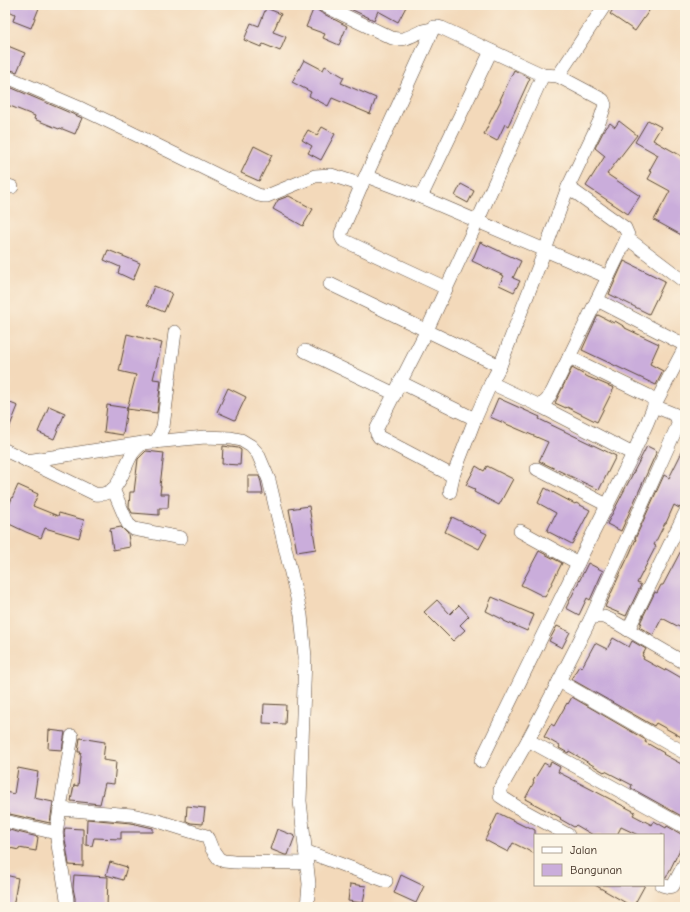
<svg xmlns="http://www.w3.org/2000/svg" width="690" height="912" font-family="'Comic Neue',sans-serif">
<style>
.building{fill:#caaddb}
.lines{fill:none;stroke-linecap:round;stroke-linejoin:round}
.street-casing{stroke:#574435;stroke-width:14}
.street{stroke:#fff;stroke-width:13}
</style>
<rect width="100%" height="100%" fill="#fcf5e5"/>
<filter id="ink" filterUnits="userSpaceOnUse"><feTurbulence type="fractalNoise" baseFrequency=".025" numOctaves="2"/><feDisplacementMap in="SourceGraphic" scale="8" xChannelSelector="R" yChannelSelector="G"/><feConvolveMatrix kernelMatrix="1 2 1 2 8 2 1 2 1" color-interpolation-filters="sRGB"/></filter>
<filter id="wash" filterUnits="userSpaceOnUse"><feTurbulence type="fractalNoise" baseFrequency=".012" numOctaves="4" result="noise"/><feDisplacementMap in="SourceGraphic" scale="16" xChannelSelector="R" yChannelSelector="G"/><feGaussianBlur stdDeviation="0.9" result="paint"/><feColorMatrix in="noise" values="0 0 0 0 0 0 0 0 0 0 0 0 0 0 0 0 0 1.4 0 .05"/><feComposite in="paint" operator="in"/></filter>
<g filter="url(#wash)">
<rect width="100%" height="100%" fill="#f3d9ba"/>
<g id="blocks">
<g class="building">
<polygon points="5,5 31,5 39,8 31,28 13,21 15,14 5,9"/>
<polygon points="315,5 316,9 320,12 347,26 339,45 323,38 325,34 306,27"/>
<polygon points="342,5 407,5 398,22 378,11 374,20"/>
<polygon points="616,5 653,5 635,31 610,14"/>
<polygon points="266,8 281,14 273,32 286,37 280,51 263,44 261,47 244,40 251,23 259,26"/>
<polygon points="8,46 25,53 17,72 5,68 5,54"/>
<polygon points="304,60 323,70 325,66 344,77 341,83 376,98 370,114 332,98 328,106 309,96 311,92 292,82"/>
<polygon points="514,70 530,78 508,126 505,124 497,141 484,134 501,100 500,100"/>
<polygon points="5,85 82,118 75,134 60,128 59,129 34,119 35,116 5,104"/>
<polygon points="648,120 661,127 653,140 685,158 685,237 654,220 670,191 648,179 652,172 649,171 658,155 635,142"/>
<polygon points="619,121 637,135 607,174 640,196 628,214 586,186 605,156 595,148 603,132 610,123 615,127"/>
<polygon points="322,127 335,134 321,160 308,153 312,146 302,140 308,130 317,135"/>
<polygon points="254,146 272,155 259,181 241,173"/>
<polygon points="461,184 474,191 468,203 455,196"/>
<polygon points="289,196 313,209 303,226 273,209 278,200"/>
<polygon points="480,242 521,261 513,278 520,281 514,292 499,285 504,276 472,261"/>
<polygon points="108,250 140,263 133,280 118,273 120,267 104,260"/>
<polygon points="624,261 665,281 649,314 609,294"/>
<polygon points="154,286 172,293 164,312 147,305"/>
<polygon points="598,315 614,323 615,321 625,327 625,328 659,344 650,364 663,371 656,385 582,350"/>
<polygon points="127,334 162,343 153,379 161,380 157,413 127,409 136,375 119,371"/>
<polygon points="572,368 588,377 614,388 597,422 567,407 566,408 555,403"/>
<polygon points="228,388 246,397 235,420 217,412"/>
<polygon points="498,398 540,417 539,419 616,456 599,490 539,461 548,442 490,417"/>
<polygon points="5,401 18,406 5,438"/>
<polygon points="107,405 127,408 123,435 104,432"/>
<polygon points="49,406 65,413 54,439 38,432"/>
<polygon points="223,446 238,448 241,450 240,465 222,464"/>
<polygon points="647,446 657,451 621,531 607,524"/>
<polygon points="685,446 685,499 682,506 679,508 674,505 666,523 665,523 654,545 656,546 637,583 641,585 626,616 605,607 618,578 630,553 636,539 635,539 664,475 669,478"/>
<polygon points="146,451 164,453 160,486 161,486 160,494 169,494 168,508 159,508 159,515 132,513 129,507 130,492 134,492 138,459"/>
<polygon points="476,466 484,471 487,466 513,479 499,505 474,492 475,489 466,485"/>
<polygon points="248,476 259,476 261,482 263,494 248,494"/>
<polygon points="18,485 38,494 33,506 58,516 59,513 84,520 79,538 45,528 41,538 26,532 5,522 5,504 9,505"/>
<polygon points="545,488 575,504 576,503 590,510 572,544 547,531 556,513 538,503"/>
<polygon points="309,506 316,549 297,552 289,509"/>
<polygon points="452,517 487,534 479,549 445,532"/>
<polygon points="121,527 128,534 130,547 113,550 110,529"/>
<polygon points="685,543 685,630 662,618 653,635 639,627 642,623 640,623 655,592 657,593 661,585 663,585"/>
<polygon points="539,551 562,563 545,597 521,585"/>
<polygon points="588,563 603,571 590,600 587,598 579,615 566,608"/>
<polygon points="492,597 534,615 527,631 504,621 504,620 486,611"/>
<polygon points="437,600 450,614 459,605 469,616 460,625 465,630 453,641 424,612"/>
<polygon points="557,626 570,632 562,648 549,641"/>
<polygon points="613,638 629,647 632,641 646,649 642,656 644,657 643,659 665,671 666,669 685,680 685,739 656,723 654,726 571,679 579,666 582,667 595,643 607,649"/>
<polygon points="572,697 646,740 645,742 664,753 663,754 685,766 685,818 631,788 632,785 605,771 604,772 569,751 568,753 559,748 560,746 544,737 551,724 554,726 567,703 568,704"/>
<polygon points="264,704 286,705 285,724 263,723"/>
<polygon points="49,730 65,732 62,750 48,749"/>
<polygon points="80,738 105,742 103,760 116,762 114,784 105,783 100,804 71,801 74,785 78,786 81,755 80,755 81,752 78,752"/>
<polygon points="551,762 560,767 558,772 635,812 633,815 652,825 654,821 666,828 667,826 681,834 685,835 685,839 666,878 663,877 663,835 638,835 621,827 617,835 593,835 576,825 574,827 560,819 561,818 525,799 534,782 533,781 544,763 549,766"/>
<polygon points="18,768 38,772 34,798 53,802 50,823 5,813 5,792 14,794"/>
<polygon points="187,806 205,808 203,824 191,823 186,821"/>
<polygon points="498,813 526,827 527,826 535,830 535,854 513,843 508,852 485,840"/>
<polygon points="87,819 131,823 153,828 153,832 121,832 121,839 94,838 92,846 86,845"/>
<polygon points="65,828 83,829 83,866 69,865 64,833"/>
<polygon points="5,829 38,837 36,851 19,848 19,850 5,847"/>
<polygon points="277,829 295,836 288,855 285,855 270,849"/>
<polygon points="110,862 127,867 123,880 106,875"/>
<polygon points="5,875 18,878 13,907 5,907"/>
<polygon points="74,875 108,877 107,907 72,907 75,901 75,898 73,888"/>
<polygon points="401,875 424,886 416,903 394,893"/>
<polygon points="350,884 366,886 363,903 348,901"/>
<polygon points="595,885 645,885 633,907"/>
</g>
</g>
</g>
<g filter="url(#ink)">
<use href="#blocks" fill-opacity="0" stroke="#574435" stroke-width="1"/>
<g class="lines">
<defs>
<g id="street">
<path d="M323 5 392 38C404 41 409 37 420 32 424 30 428 30 433 29"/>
<polyline points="5,76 82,109 122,128 258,195 263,196 267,196 315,176 331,175 362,185"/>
<polyline points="558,76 543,75 442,28 438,27 434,27 433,29 366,176 421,197 608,277"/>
<polyline points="365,177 341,233 341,236 343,240 446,288"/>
<polyline points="5,185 12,187"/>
<polyline points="421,197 491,51"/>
<polyline points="627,238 685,282"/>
<polyline points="330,284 500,366"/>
<polyline points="597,300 685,345"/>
<polyline points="305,351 395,394"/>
<polyline points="400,382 475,419"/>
<polyline points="491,383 540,406 547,400 552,392 627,238 628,235 625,228 568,187"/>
<polyline points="540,406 633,454"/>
<polyline points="156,442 163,427 175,332"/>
<path d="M5 450 95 494C120 497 122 470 132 454 135 449 139 446 143 443L205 437 231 438 241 440 251 446 258 454 269 480 301 615 305 657 300 801 309 884 307 907"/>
<polyline points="27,461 143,443"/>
<polyline points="537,469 607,505"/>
<polyline points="453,476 379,437 377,434 376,430 427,330 477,222 543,75"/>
<polyline points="113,489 128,524 134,529 181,538"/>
<polyline points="450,492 453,476 475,419 491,383 500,366 545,250 568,187 600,120 605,105 603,100 558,76 605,5"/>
<polyline points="520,531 578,563"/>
<polyline points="591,618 677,427 678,422 676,415 654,406 685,347"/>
<polyline points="628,630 685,513"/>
<path d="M685 663 613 621C605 617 601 615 591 618L559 681 685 753"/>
<polyline points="559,681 528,740 502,786 500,789 500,796 517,807 568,835"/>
<polyline points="528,740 685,827"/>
<polyline points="481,761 578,563 633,454 647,423 654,406 654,402 653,399 647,395 569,357"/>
<polyline points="60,809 132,815 155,820 206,836 208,839 212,849 219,859 224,861 234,862 306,863"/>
<polyline points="5,821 56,833 67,899"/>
<polyline points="56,833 72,736"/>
<polyline points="305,851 386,881"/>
<path d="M662 885C665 886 670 888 673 886L685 863"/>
</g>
</defs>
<use href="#street" class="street-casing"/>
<use href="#street" class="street"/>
</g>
</g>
<rect width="690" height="912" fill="none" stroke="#fcf5e5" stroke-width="20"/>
<rect x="534" y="834" width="130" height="52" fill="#fcf5e5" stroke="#afa495"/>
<rect x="542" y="847" width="20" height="6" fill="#ffffff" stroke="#afa495"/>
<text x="570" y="854" font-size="12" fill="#3b2a1e">Jalan</text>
<rect x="542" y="864" width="20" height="12" fill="#caaddb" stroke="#afa495"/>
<text x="570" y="874" font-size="12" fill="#3b2a1e">Bangunan</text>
</svg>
